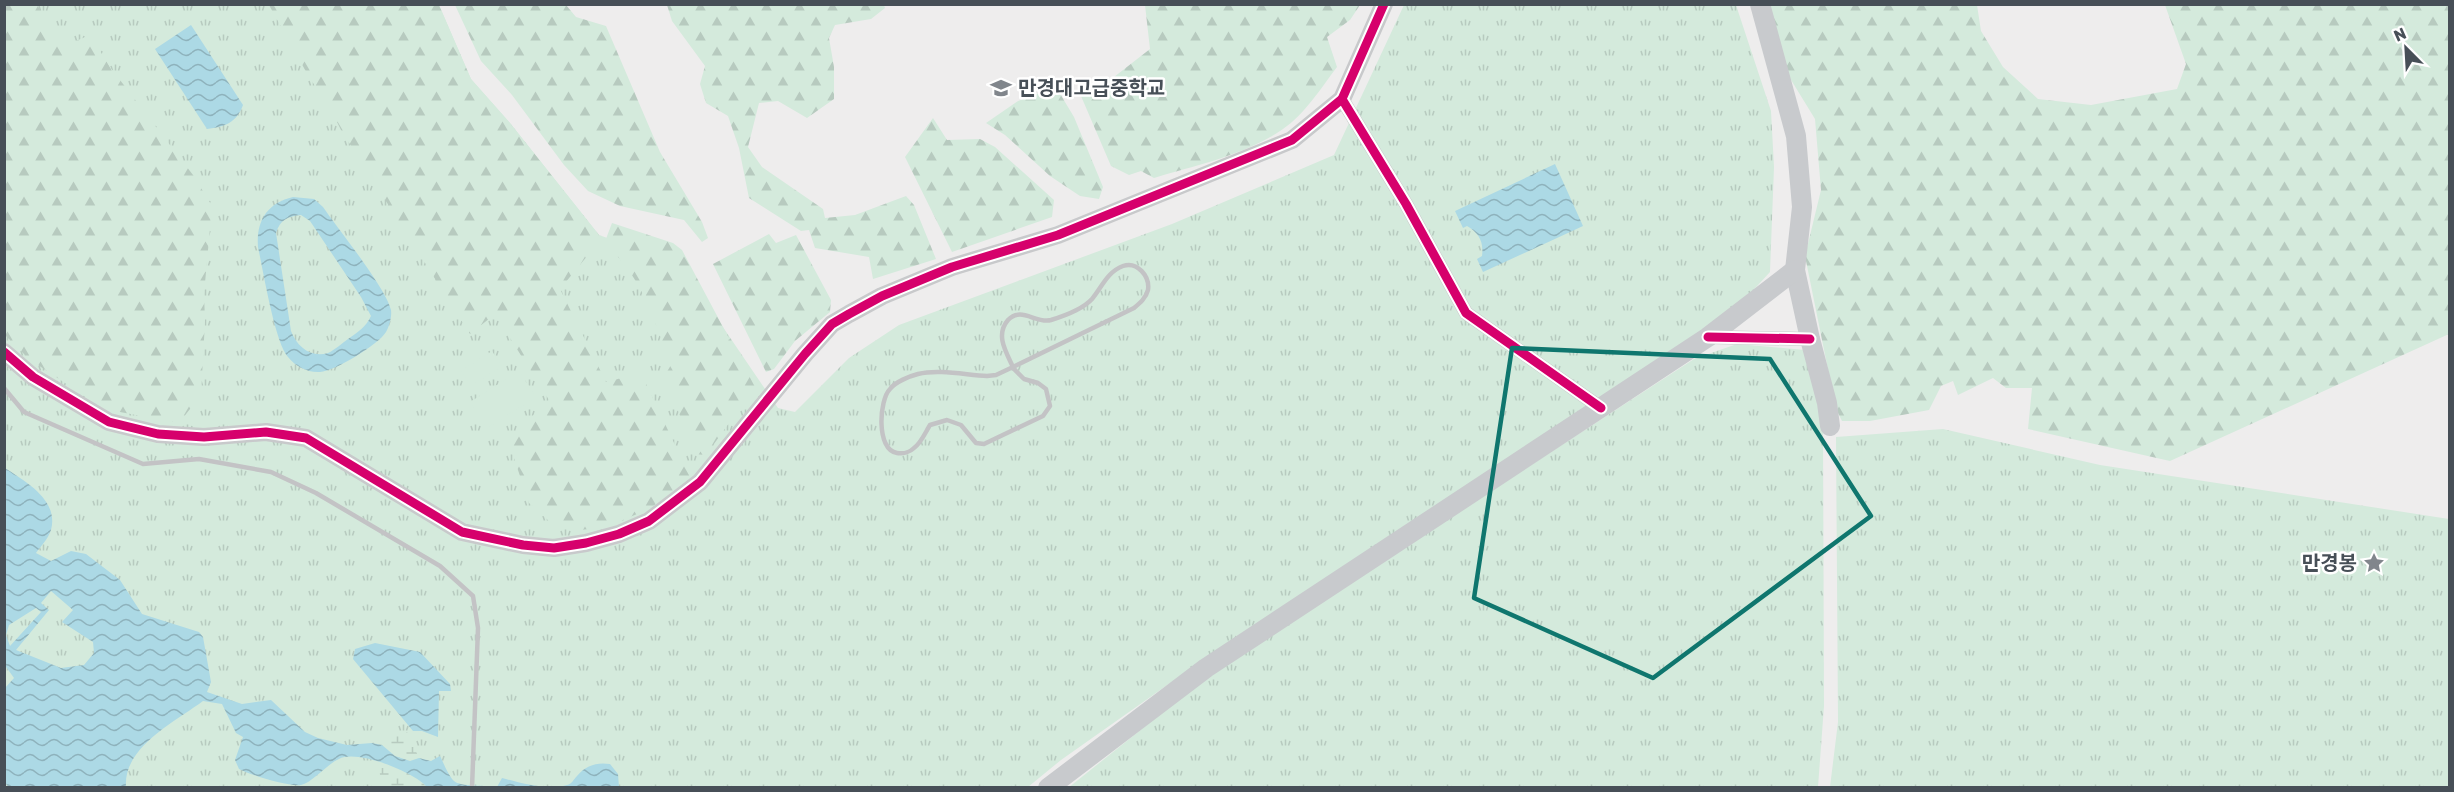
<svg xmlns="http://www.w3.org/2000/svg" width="2454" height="792" font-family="Rubik,'Noto Sans KR',sans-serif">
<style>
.grass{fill:url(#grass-tufts)}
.forest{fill:url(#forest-firs)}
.wetland{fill:url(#wetland-marsh)}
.pitch{fill:#d4eadc}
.water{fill:url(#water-waves);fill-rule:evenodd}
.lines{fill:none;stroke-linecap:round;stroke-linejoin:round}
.minor{stroke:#c8c9cb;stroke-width:14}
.tertiary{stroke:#c8c9cb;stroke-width:18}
.secondary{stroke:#c8cacd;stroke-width:20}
.rail{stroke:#c3c3c5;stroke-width:4.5}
.cycleway-casing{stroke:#fff;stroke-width:13}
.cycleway{stroke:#d6006c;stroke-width:9}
.marked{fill:none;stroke:#0f766e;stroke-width:4.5;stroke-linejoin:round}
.labels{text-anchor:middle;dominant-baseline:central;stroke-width:5;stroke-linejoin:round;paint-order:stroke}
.poi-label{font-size:20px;font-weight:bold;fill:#474f57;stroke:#fff;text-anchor:start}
</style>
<defs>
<pattern id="grass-tufts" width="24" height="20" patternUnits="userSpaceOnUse" patternTransform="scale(1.5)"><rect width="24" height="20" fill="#d4eadc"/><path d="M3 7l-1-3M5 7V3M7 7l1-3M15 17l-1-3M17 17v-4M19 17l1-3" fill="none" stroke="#b7cabf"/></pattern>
<pattern id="forest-firs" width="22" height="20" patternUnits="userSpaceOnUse" patternTransform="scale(1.5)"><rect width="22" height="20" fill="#d4eadc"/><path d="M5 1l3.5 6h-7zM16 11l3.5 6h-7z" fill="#b7cabf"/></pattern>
<pattern id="wetland-marsh" width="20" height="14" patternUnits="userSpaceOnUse" patternTransform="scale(1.5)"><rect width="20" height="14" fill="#d4eadc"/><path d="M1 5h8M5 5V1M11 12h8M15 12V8" fill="none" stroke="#b7cabf"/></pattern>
<pattern id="water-waves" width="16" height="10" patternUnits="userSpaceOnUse" patternTransform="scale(1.5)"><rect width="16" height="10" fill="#acd9e5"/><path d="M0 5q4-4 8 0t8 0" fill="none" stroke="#8eb2bc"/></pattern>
</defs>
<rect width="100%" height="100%" fill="#eeeded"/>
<g class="grass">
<polygon points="5,5 439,5 471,79 510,123 599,235 680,264 778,408 795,412 849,358 899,325 1172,224 1334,155 1404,5 1736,5 1771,111 1774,167 1770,272 1735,310 1207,657 1061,760 1028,787 5,788"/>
<polygon points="1737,344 1805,350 1823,423 1824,706 1818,787 1068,788 1183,696 1256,644 1694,359"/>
<polygon points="1943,429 2100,465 2449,519 2449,787 1830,787 1838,722 1836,437"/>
</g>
<g class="forest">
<polygon points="4,5 37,5 64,46 90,35 110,67 193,175 212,206 204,294 205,321 201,395 179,423 104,409 29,359 5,335"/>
<polygon points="269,5 439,5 471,79 510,123 599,235 593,249 560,289 606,382 641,373 691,479 649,509 606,527 580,530 550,522 529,503 508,440 549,400 495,314 470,334 341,130 329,106 309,77"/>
<polygon points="455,5 566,5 576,17 606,26 660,152 702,222 708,238 702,242 684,220 620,206 588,191 564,165 512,95 481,61"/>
<polygon points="667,5 884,5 885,8 871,19 835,25 829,38 834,67 834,99 807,118 778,101 759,103 748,147 762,167 823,209 825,218 855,215 906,196 914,205 936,259 873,279 869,257 815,248 809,230 801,231 749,198 739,148 728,116 706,103 700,84 705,66 672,21"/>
<path d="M1145 5H1360L1350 20 1327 37 1337 67C1321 88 1305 114 1283 129 1246 155 1197 165 1154 178L1141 171 1129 175 1111 166 1081 96 1114 77 1150 49Z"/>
<polygon points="1769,5 1977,5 1981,31 2003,67 2038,99 2091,105 2177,89 2186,64 2165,5 2449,5 2449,334 2170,461 2028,429 2032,388 2006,388 1993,378 1958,395 1953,381 1941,386 1929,410 1870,421 1842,421 1836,409 1805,256 1821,190 1815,119 1788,75"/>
<polygon points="1056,87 1074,117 1103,187 1099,199 1080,196 1050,176 1005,135 986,123 1018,101"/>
<polygon points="933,118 947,140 980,139 995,147 1054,200 1052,217 952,252 905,157"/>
<path d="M612 223 673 243 682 250 755 387 706 455 694 454 665 375 671 365C654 321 642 274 604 244Z"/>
<polygon points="769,234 776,243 796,235 831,300 830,312 795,341 774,369 766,372 713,264"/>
</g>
<g class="wetland">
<path d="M407 732 419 758C402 767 395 752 382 745 379 743 375 744 372 743Z"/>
<path d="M379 763C396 766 415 774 427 787H381Z"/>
</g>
<g class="pitch">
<polygon points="492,351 502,366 471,386 461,371"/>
<polygon points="519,371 536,397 487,428 470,402"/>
</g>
<g class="water">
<path d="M191 25 243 105C237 122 225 127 207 129L155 49Z"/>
<path d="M1555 164 1583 226 1483 272 1477 259 1482 256C1484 242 1479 233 1467 226L1463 228 1455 211Z"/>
<path d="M293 197 314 199 323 207C338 229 386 288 391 310 392 317 389 327 386 332 378 345 335 371 320 372 308 373 295 366 288 357 275 343 263 270 258 247 256 221 267 203 293 197ZM301 215 310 221 361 297 371 316C366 327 358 332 348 339 342 343 335 350 328 353 311 358 297 347 291 331L276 233C280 220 288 216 301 215Z"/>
<path d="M5 468C26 482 59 500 51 530 48 539 41 546 36 553L51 561 71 551 86 554 120 580 142 614 199 632 203 637 211 682 207 692 242 704 271 700 305 732 318 738 347 745 372 743 382 745 395 756 410 761 419 758 431 761 440 756C444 764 448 775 454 781 460 787 487 785 497 787L502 778C521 783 547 791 567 785 572 784 573 780 577 776 586 765 597 762 610 764L618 774 619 787H427C414 772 357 749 339 759 327 764 312 783 301 785 289 787 251 775 239 769L235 760 243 737 236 733 222 704 203 701C175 722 123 747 126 787H9L4 782 5 688 14 678 4 664ZM51 591 73 610 62 622 93 642 94 653 84 665 61 668 16 650 49 610 41 603ZM36 608 41 612 10 646 6 635 9 625Z"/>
<polygon points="375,643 420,652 450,684 451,691 439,691 438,737 422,731 413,731 353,659 355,649"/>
</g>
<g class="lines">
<g class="minor">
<polyline points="1342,99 1406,204 1466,313 1601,408"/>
<polyline points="1708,337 1810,339"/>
</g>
<polyline class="tertiary" points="4,352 33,377 109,422 158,434 204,437 266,432 306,438 462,532 523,545 554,548 586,543 619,534 649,521 700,482 805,354 832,324 849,314 882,296 952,267 1058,235 1292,140 1342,99 1384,4"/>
<g class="secondary">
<polyline points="1760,4 1796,136 1802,207 1795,270 1810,339 1827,403 1830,426"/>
<polyline points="1048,788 1206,668 1708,337 1795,270"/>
</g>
<g class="rail">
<path d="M1013 367 996 375 987 376C966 375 939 369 918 374 910 376 895 382 890 389 879 400 876 450 897 453 903 454 910 452 914 448 921 443 925 433 930 425L947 420 961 425 976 443 984 444 1043 416 1050 406 1046 389 1038 383 1024 379 1013 368V367C1006 352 995 335 1008 320 1021 306 1036 324 1051 320 1064 316 1083 309 1092 299 1102 287 1107 272 1123 266 1137 261 1150 276 1148 290 1146 298 1140 303 1134 308L1013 367"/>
<polyline points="4,388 24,412 143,464 199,459 271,472 316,493 440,566 473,596 478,628 472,788"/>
</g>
<defs>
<g id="cycleway">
<polyline points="1342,99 1406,204 1466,313 1601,408"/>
<polyline points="1708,337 1810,339"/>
<polyline points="4,352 33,377 109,422 158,434 204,437 266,432 306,438 462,532 523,545 554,548 586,543 619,534 649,521 700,482 805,354 832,324 849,314 882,296 952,267 1058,235 1292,140 1342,99 1384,4"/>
</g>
</defs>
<use href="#cycleway" class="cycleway-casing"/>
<use href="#cycleway" class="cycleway"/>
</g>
<path class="marked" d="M1512 348 1770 359 1871 516 1653 678 1474 598Z"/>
<defs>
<symbol id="school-bare" viewBox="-9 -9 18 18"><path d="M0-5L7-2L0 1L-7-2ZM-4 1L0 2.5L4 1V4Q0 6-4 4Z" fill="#81868c" stroke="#fff" stroke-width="2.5" paint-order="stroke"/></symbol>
<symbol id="sight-bare" viewBox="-9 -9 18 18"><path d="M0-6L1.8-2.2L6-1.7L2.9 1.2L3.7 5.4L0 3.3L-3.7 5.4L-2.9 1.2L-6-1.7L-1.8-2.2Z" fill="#81868c" stroke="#fff" stroke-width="2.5" paint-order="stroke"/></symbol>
</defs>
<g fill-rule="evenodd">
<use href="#school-bare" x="986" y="73" width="30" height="30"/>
<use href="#sight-bare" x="2359" y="548" width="30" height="30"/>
</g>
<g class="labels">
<g class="poi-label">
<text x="1018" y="88">만경대고급중학교</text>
<text x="2357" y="563" text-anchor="end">만경봉</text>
</g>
</g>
<rect width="2454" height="792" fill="none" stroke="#474f57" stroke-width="12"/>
<g transform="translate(2406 48) rotate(336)" stroke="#ffffff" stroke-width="4.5" paint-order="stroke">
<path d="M0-4.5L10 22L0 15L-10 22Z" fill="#474f57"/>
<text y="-9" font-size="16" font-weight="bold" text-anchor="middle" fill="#474f57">N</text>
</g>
</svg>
